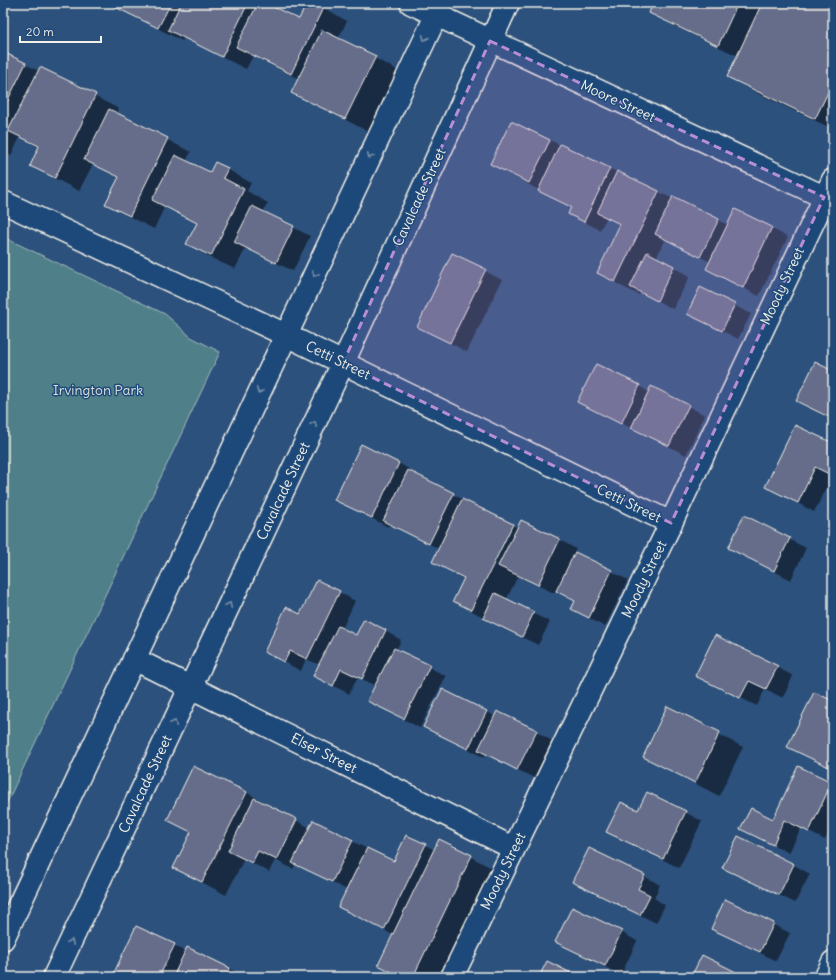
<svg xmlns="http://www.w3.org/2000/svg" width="836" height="980" font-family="Delius,sans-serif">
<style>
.green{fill:#50808a;stroke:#a2b8b9}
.shadow{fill:#0007}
.building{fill:#656d8b;stroke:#f4f1e8}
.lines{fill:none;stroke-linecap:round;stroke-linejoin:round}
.street-casing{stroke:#f4f1e8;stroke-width:25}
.secondary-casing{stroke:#f4f1e8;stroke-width:25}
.street{stroke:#1f4a7a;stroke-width:22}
.secondary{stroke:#1f4a7a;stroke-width:22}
.oneway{stroke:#748da6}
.marked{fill:#b88ed4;fill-opacity:0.2;stroke:#b88ed4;stroke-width:3;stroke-dasharray:8 5;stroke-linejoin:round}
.labels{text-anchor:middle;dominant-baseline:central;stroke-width:3;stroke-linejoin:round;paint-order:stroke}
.street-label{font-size:14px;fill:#f4f1e8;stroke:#1f4a7a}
.park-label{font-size:14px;fill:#dbe0da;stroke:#1f4a7a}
</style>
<rect width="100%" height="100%" fill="#2d517d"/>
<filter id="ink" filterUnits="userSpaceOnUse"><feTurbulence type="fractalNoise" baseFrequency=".025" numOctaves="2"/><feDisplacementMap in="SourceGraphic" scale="8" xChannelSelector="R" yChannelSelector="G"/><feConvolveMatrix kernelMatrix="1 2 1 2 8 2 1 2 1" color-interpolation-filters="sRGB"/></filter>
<g filter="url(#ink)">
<polygon class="green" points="3,237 165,314 191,337 220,352 3,811"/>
<g class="shadow">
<polygon points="109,3 279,3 276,9 299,21 308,3 315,3 347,21 338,39 399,71 369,132 292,92 299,79 253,56 246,69 184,38 182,41"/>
<polygon points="655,3 833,3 833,129 759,94 728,77 738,56 674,26 650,12"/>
<polygon points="3,53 39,71 40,68 119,109 117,114 191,152 186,161 210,173 227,169 251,183 247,191 268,203 263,212 310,236 293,271 246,248 235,269 211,258 188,244 198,224 165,206 154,229 130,217 107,204 119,178 93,164 79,191 31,166 40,148 20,137 11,156 3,152"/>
<polygon points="512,122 728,225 736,210 788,237 759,296 707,269 710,262 666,239 656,258 690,276 673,309 640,292 639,295 621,286 598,273 620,225 607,217 600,230 569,214 572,208 491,164"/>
<polygon points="453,254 502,280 467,352 418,326"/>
<polygon points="700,288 751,314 738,339 688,313"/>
<polygon points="833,372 833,420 797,401"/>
<polygon points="639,386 649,392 652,388 705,415 686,455 578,402"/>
<polygon points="833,444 833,476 814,512 766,486"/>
<polygon points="399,463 415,473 414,474 518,528 521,521 560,540 576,549 574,552 628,580 605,627 572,609 576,602 556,590 554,593 518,576 506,600 550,622 538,645 501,627 454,601 465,580 433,562 439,549 390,524 388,527 335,499"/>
<polygon points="744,517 806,548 791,580 729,548"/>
<polygon points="339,592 355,601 342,629 356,637 385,631 401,640 396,650 446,676 420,728 369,701 376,686 358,677 349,694 315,676 320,665 306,659 301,671 265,652 300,615"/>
<polygon points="777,667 793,676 783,698 765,689 757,706 696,676"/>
<polygon points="668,708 743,747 719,796 644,757"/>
<polygon points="486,711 496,717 536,731 552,741 534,778 486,754 485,758 424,727"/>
<polygon points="799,768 833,784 833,823 825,840 801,828 789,853 742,829 774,820"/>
<polygon points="246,792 310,828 313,822 394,862 407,836 435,850 440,840 495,870 443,977 400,977 379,965 393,935 339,907 347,890 296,864 293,869 275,860 269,872 244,859 226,895 175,868 191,833 168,820"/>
<polygon points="647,793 702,821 679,868 608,831 638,811"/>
<polygon points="794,865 810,874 795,903 724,867"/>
<polygon points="644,876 660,885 654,898 665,905 656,923 573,881"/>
<polygon points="726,901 790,933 776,961 712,928"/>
<polygon points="621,932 637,941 621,975 556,942"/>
<polygon points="174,945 186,952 229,968 244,977 113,977"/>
</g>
<g class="building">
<polygon points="107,3 171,3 158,28"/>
<polygon points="181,3 248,3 222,57 168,30"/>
<polygon points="258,3 265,3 299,19 307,3 317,3 324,6 291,74 236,47"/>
<polygon points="653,3 738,3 718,46 649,13"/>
<polygon points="762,3 833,3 833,82 815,119 727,77"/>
<polygon points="322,30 376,56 345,119 291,93"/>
<polygon points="3,52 26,63 3,110"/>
<polygon points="40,67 96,94 55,178 30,166 39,146 8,131"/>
<polygon points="109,109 168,138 130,216 105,204 119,177 84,160"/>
<polygon points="511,121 550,140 529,183 490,164"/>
<polygon points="560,144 610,168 584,222 568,214 571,207 538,191"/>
<polygon points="175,155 210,172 215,162 228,168 223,178 244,189 211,256 186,244 197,223 152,200"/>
<polygon points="617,171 659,191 615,282 597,273 620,224 597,213"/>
<polygon points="673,196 719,219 700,257 655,234"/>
<polygon points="252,206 294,226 276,263 234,242"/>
<polygon points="735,209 772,227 743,288 706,269"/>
<polygon points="647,252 674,266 657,301 630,287"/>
<polygon points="452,253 486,269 450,343 417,327"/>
<polygon points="700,287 735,304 722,331 687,314"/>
<polygon points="815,362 833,371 833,419 796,401"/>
<polygon points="596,364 640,385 621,424 577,402"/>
<polygon points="651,386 689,405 669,446 631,428"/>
<polygon points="795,425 833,443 833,476 815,467 798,503 765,487"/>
<polygon points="361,444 399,463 372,518 334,500"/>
<polygon points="408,470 454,493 429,544 383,521"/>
<polygon points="462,499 513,524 471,610 453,601 464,578 432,562"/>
<polygon points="744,515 790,538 774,571 728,548"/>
<polygon points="521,520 560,539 538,585 498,566"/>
<polygon points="575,552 612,570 589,618 571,609 575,601 556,591"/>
<polygon points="317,580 340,591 307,659 290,651 284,662 264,652 286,607 300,614"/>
<polygon points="495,593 534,612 522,637 483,618"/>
<polygon points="364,619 386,630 362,679 341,669 333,686 313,676 338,626 356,635"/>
<polygon points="715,635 778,666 766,689 749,681 740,698 695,676"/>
<polygon points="394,648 430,665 404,719 367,701"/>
<polygon points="442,689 487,711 468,749 423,727"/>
<polygon points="814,692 833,701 833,769 787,747"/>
<polygon points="667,706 720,732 695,783 643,757"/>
<polygon points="497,711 537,730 517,770 478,750"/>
<polygon points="193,766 247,792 202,882 173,868 191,832 167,820"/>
<polygon points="798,766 832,782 809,832 784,820 773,845 740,829 751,808 773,819"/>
<polygon points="647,792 686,811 663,859 606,832 621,802 638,810"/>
<polygon points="254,798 297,819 277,860 258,851 252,863 228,851"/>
<polygon points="313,820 353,840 332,882 292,863"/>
<polygon points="406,835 426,844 384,930 338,907 367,848 394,861"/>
<polygon points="738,836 794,864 779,895 722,868"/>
<polygon points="439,839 472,855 413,977 402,977 378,965"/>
<polygon points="589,848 645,875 638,889 650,895 640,915 572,882"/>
<polygon points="725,899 774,923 760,952 711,929"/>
<polygon points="572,907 622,931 605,966 555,942"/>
<polygon points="136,926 175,944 159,977 112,977"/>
<polygon points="187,947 230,968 225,977 173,977"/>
<polygon points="702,955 744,976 743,977 691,977"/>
<polygon points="547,961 579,977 539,977"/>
</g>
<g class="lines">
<defs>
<g id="street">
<polyline points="411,3 824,197"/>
<polyline points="3,202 286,335 671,523"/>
<polyline points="134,659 513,848"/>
<polyline points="452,977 671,523 833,180"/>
<polyline points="826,977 833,962"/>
</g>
<g id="secondary">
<polyline points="3,939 442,3"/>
<polyline points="54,977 343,363 508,3"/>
</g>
</defs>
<use href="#street" class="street-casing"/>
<use href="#secondary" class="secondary-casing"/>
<use href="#street" class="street"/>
<use href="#secondary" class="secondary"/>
</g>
<defs><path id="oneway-chevron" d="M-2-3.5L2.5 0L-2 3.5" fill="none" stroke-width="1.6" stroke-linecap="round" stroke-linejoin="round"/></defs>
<g class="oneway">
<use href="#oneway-chevron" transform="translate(425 38) rotate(115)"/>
<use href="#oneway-chevron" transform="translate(370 156) rotate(115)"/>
<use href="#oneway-chevron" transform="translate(315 274) rotate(115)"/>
<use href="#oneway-chevron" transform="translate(259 391) rotate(115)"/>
<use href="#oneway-chevron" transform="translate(314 424) rotate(-65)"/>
<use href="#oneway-chevron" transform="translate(229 605) rotate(-65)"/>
<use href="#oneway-chevron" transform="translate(174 723) rotate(-65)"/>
<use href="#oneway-chevron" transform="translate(71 942) rotate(-65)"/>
</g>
</g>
<path class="marked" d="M490 41 824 197 671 523 343 363Z"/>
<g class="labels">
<g class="street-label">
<text transform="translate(618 101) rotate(25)">Moore Street</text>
<text transform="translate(419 197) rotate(-65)">Cavalcade Street</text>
<text transform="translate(782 286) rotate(-65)">Moody Street</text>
<text transform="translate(338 360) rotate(26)">Cetti Street</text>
<text transform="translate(283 491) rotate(-65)">Cavalcade Street</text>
<text transform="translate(629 503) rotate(26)">Cetti Street</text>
<text transform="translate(644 579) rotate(-64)">Moody Street</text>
<text transform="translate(324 753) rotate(27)">Elser Street</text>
<text transform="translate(145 784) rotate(-65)">Cavalcade Street</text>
<text transform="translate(503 871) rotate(-64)">Moody Street</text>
</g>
<g class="park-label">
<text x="98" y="390">Irvington Park</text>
</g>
</g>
<rect width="836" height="980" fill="none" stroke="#1f4a7a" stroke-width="16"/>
<rect x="8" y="8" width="820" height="964" fill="none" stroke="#f4f1e8" stroke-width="1.5" filter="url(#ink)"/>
<path d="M20 36v6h81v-6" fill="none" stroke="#f4f1e8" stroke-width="2"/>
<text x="26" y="36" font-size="12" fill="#f4f1e8" stroke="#1f4a7a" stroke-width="3" paint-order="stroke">20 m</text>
</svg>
